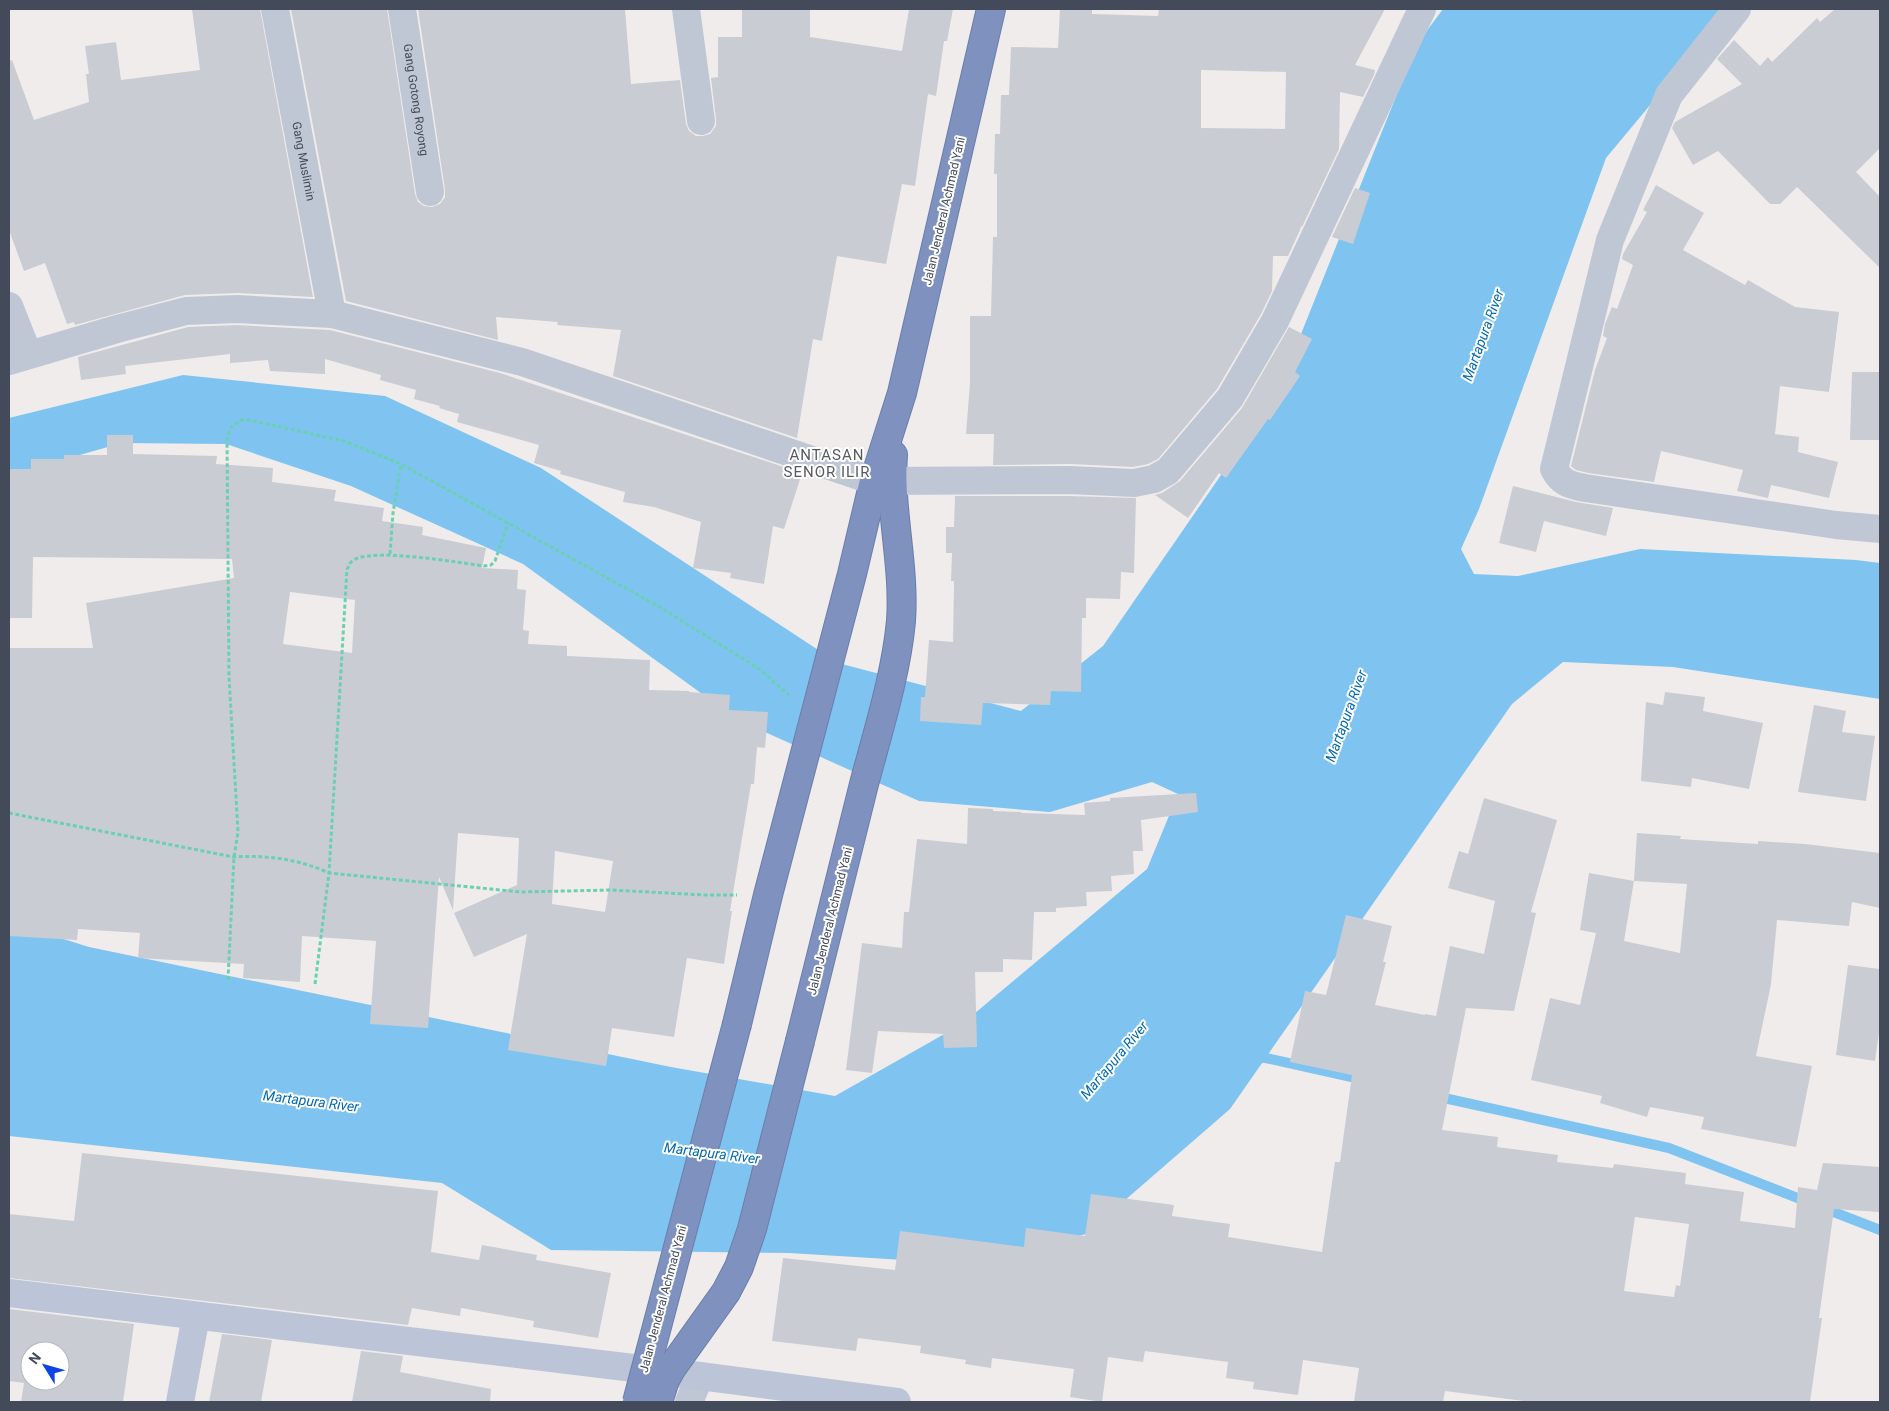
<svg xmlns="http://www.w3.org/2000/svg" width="1889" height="1411" font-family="Roboto,sans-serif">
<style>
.water{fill:#7fc4f1}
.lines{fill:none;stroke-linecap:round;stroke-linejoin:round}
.stream{stroke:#7fc4f1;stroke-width:10}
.building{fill:#caccd4;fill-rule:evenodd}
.highway-casing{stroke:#6b7daa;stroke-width:30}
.path{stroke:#6bd0b1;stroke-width:3;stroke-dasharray:4 2.5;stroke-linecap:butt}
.street{stroke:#c0c7d4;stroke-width:28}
.secondary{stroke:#bcc4d7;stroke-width:28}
.highway{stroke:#7f92bf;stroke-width:28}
.highway-bridge-casing{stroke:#6b7daa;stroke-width:30;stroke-linecap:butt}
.highway-bridge{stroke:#7f92bf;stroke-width:28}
.labels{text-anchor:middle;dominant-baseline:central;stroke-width:4;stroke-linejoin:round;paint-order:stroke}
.street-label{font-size:12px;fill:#434b5a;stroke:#fff}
.water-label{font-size:14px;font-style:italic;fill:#036aad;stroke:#fff}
.quarter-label{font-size:15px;letter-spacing:1px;fill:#585a61;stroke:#fff}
</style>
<rect width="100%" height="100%" fill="#efeceb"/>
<polygon class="water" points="1443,9 1730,9 1606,158 1479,509 1461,549 1474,574 1518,576 1640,549 1856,560 1880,563 1880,699 1673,667 1563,662 1512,704 1230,1109 1086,1234 970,1264 789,1253 551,1250 442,1183 9,1136 9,922 89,947 671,1067 835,1096 962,1024 1147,869 1178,794 1152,782 1050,812 919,801 738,720 523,564 351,486 226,444 122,443 9,475 9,418 183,375 385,396 541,468 838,663 1021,711 1103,646 1277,394 1417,44"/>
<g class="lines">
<g class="stream">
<polyline points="1251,1058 1266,1058 1365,1080"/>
<polyline points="1435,1096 1669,1148 1880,1230"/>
</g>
</g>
<g class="building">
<polygon points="192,9 260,9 313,297 238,293 185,295 75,325 74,322 67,324 45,263 24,271 9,230 9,61 12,60 34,120 89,102 86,74 89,74 85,46 116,42 121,80 200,70"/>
<polygon points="291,9 387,9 415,194 418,202 424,206 432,207 440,204 445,197 445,190 418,9 625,9 631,84 680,80 686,124 689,131 696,136 703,136 710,134 716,126 716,119 711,78 718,77 718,37 742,37 742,9 810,9 810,37 902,51 909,9 953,9 947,41 944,41 936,96 928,94 915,186 902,184 886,264 837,256 822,341 813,339 797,438 613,376 621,330 557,325 558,322 496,317 498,340 346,301"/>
<path d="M1060 9H1092V14L1158 16 1159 9H1385L1355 65 1375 70 1374 75 1363 97 1340 92 1339 149 1302 227 1301 226 1300 230 1288 256H1273L1272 291 1261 314 1217 389 1158 459 1148 464 1133 467 1070 464 993 465 994 434H966L970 383V316H991L993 237H997V174H994L995 134H1000L1001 95H1009L1011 47 1058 48ZM1201 70 1286 72 1285 129 1201 128Z"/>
<polygon points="1835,9 1880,9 1880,148 1856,172 1880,197 1880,268 1797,187 1780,204 1770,204 1718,151 1693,165 1672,128 1675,122 1742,84 1717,59 1734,40 1760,66 1768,57 1772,62 1817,18 1820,22"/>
<polygon points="1656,185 1704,213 1683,250 1745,285 1748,280 1795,307 1839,312 1829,392 1780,386 1775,434 1799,437 1798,452 1838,462 1829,498 1771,485 1768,498 1737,491 1743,470 1661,451 1654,482 1588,473 1576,470 1571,466 1595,370 1607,338 1603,336 1605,324 1612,307 1617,309 1633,265 1622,259 1623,254 1647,212 1643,210"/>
<polygon points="1355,188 1370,193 1353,244 1332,237"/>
<polygon points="237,325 330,330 500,373 802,473 784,529 773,526 764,584 730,578 731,573 693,568 701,522 654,507 623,502 625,492 560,474 561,471 534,463 539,445 457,422 459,414 439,408 440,406 414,399 416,390 380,380 381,375 325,359 325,374 270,371 268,360 230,363 230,354 125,366 126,374 81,380 78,357 188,327"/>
<polygon points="1289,327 1312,339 1295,372 1300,376 1270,420 1268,419 1226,478 1219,473 1188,518 1155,495 1162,493 1180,481 1242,408"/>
<polygon points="1852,372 1880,372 1880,440 1850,440"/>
<path d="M107 435H133V454L217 456 216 464 273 468 272 482 336 490 334 501 384 508 382 521 423 527 422 535 486 548 482 568 518 570 517 589 526 590 523 630 529 631 528 644 567 646V656L650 660 649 690 689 691V692L730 695 729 710 768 712 765 748 757 747 754 784H751L730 911H732L724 964 687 958 674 1037 612 1028 606 1066 508 1050 527 934 474 957 454 913 517 885 519 838 458 833 453 910 439 877 428 1028 370 1024 376 941 302 936 300 982 243 978 244 964 138 958 140 933 78 929 77 940 9 936V648H93L86 603 234 578 232 559 33 557 32 618H9V469H31V459H64V455H107ZM290 592 355 600 352 653 283 644ZM555 851 613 861 605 912 552 904Z"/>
<polygon points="1513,486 1576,502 1613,508 1606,536 1544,521 1536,552 1499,543"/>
<polygon points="955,496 1069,496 1136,498 1134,573 1121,572 1120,599 1086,598 1086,618 1082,618 1081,692 1051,691 1050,705 983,703 981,725 920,721 921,697 925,697 929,640 953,642 954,581 951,581 952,553 946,553 946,527 954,527"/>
<polygon points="1665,692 1705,697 1703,711 1763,723 1749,789 1692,778 1691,787 1641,781 1646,702 1663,705"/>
<polygon points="1814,705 1846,711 1842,732 1875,736 1866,801 1798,792"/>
<polygon points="1196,793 1198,812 1141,820 1143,851 1133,851 1134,874 1111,876 1112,891 1086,892 1087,906 1056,908 1056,912 1034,912 1032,960 1003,959 1003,972 975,972 977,1047 944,1048 943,1034 878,1031 872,1073 846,1070 862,943 902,948 904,912 909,912 917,839 967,844 968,808 993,809 993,811 1021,812 1021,813 1085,815 1084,803 1110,801 1110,798"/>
<path d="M1484 798 1557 820 1531 912 1536 913 1514 1011 1466 1008 1442 1130 1498 1137 1497 1147 1558 1155 1557 1162 1613 1168 1614 1164 1686 1173 1685 1184 1744 1192 1740 1221 1795 1228 1798 1187 1817 1190 1823 1163 1880 1167V1212L1834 1209 1819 1318H1822L1810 1402H1533L1445 1391 1443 1402H1354L1359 1368 1303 1360 1298 1395 1253 1389 1254 1382 1226 1378 1228 1362 1145 1351 1143 1362 1108 1357 1102 1402 1070 1397 1074 1369 992 1358 991 1368 965 1364 966 1360 920 1353 921 1346 858 1338 856 1351 772 1341 783 1258 895 1270 900 1231 1024 1247 1026 1228 1085 1236 1091 1194 1174 1205 1172 1216 1230 1224 1228 1237 1322 1252 1335 1162H1340L1352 1075 1290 1062 1305 991 1326 995 1346 915 1392 926 1383 962H1386L1375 1005 1425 1015V1014L1436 1016 1450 946 1484 954 1495 901 1448 888 1459 851 1468 854ZM1635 1217 1689 1224 1680 1286 1676 1285 1674 1297 1624 1291Z"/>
<path d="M1637 833 1681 836 1680 839 1758 844V841L1805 844 1880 853V908L1852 902 1849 926 1777 920 1771 984 1756 1056 1812 1066 1796 1147 1701 1129 1704 1117 1650 1107 1647 1117 1600 1103 1602 1096 1531 1080 1550 998 1580 1005 1596 933 1580 930 1589 873 1634 881ZM1634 881 1687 884 1680 953 1624 941Z"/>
<polygon points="1848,965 1880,969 1880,1025 1875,1061 1836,1055"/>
<polygon points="82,1153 438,1191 431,1252 479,1260 482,1245 537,1255 536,1260 611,1273 598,1338 533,1327 534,1321 461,1308 460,1316 412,1308 408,1325 9,1278 9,1214 74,1221"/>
<path d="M9 1309 134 1324 123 1402H21L24 1383 9 1381ZM30 1351H60V1381H30Z"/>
<polygon points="222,1334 272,1340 261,1402 209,1402"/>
<polygon points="361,1351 403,1356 400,1372 491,1389 490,1402 352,1402"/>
</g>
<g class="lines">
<defs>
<g id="highway">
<polyline points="737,1024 768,895 852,574 874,481 902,393 991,9"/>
<path d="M800 1041C821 955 842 869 864 784 878 731 896 675 901 621 905 565 889 510 893 455"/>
</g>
</defs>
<use href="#highway" class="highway-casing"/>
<g class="path">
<polyline points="390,554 393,513 401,464"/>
<path d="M9 813 234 857C267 855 299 859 329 873L347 569C349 567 349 564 351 562 366 546 461 563 484 566L491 565 495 561 508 523"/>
<polyline points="228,980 234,857 238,832 229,677 227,438 232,426 244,419 344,441 401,464 658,606 758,668 789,695"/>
<polyline points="315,984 329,873 521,892 611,890 705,895 737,895"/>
</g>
<g class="street">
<path id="s1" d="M275 9 332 314"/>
<path id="s2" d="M402 9 430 192"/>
<polyline points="686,9 701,121"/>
<path d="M1737 9 1669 95 1610 240 1554 469C1561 483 1570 485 1585 488L1836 525 1880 529"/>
<polyline points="9,306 28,354"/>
<polyline points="9,361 117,329 186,311 237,309 332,314 522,362 874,481 1069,480 1134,483 1154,479 1168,471 1230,398 1275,321 1422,9"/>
<polyline points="689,1402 700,1376"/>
</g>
<g class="secondary">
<polyline points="9,1293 700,1376 897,1402"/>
<polyline points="180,1402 196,1316"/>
</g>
<use href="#highway" class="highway"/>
<defs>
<g id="highway-bridge">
<polyline points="637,1402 737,1024"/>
<polyline points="658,1402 665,1380 671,1369 726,1292 739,1267 752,1229 800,1041"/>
</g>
</defs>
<use href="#highway-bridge" class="highway-bridge-casing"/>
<use href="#highway-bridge" class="highway-bridge"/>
</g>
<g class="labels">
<g class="street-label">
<text stroke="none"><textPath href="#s2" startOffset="92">Gang Gotong Royong</textPath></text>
<text stroke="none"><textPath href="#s1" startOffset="155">Gang Muslimin</textPath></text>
<text transform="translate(944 211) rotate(-77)">Jalan Jenderal Achmad Yani</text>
<text transform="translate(830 921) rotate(-76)">Jalan Jenderal Achmad Yani</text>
<text transform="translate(663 1299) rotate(-75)">Jalan Jenderal Achmad Yani</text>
</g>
<g class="water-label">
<text transform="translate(1483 335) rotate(-70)">Martapura River</text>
<text transform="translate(1346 716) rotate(-70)">Martapura River</text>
<text transform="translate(1114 1060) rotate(-50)">Martapura River</text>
<text transform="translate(311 1101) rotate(7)">Martapura River</text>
<text transform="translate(712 1153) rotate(7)">Martapura River</text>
</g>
<g class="quarter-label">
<text x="827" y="455">ANTASAN<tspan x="827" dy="17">SENOR ILIR</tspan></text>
</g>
</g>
<rect width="1889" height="1411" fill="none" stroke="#434b5a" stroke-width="20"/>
<g transform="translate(45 1366) rotate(307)"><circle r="24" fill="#ffffff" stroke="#b4b7bd"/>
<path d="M0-4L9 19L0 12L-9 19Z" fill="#0d44e6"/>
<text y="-8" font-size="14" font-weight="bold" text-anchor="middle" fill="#434b5a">N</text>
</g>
</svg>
